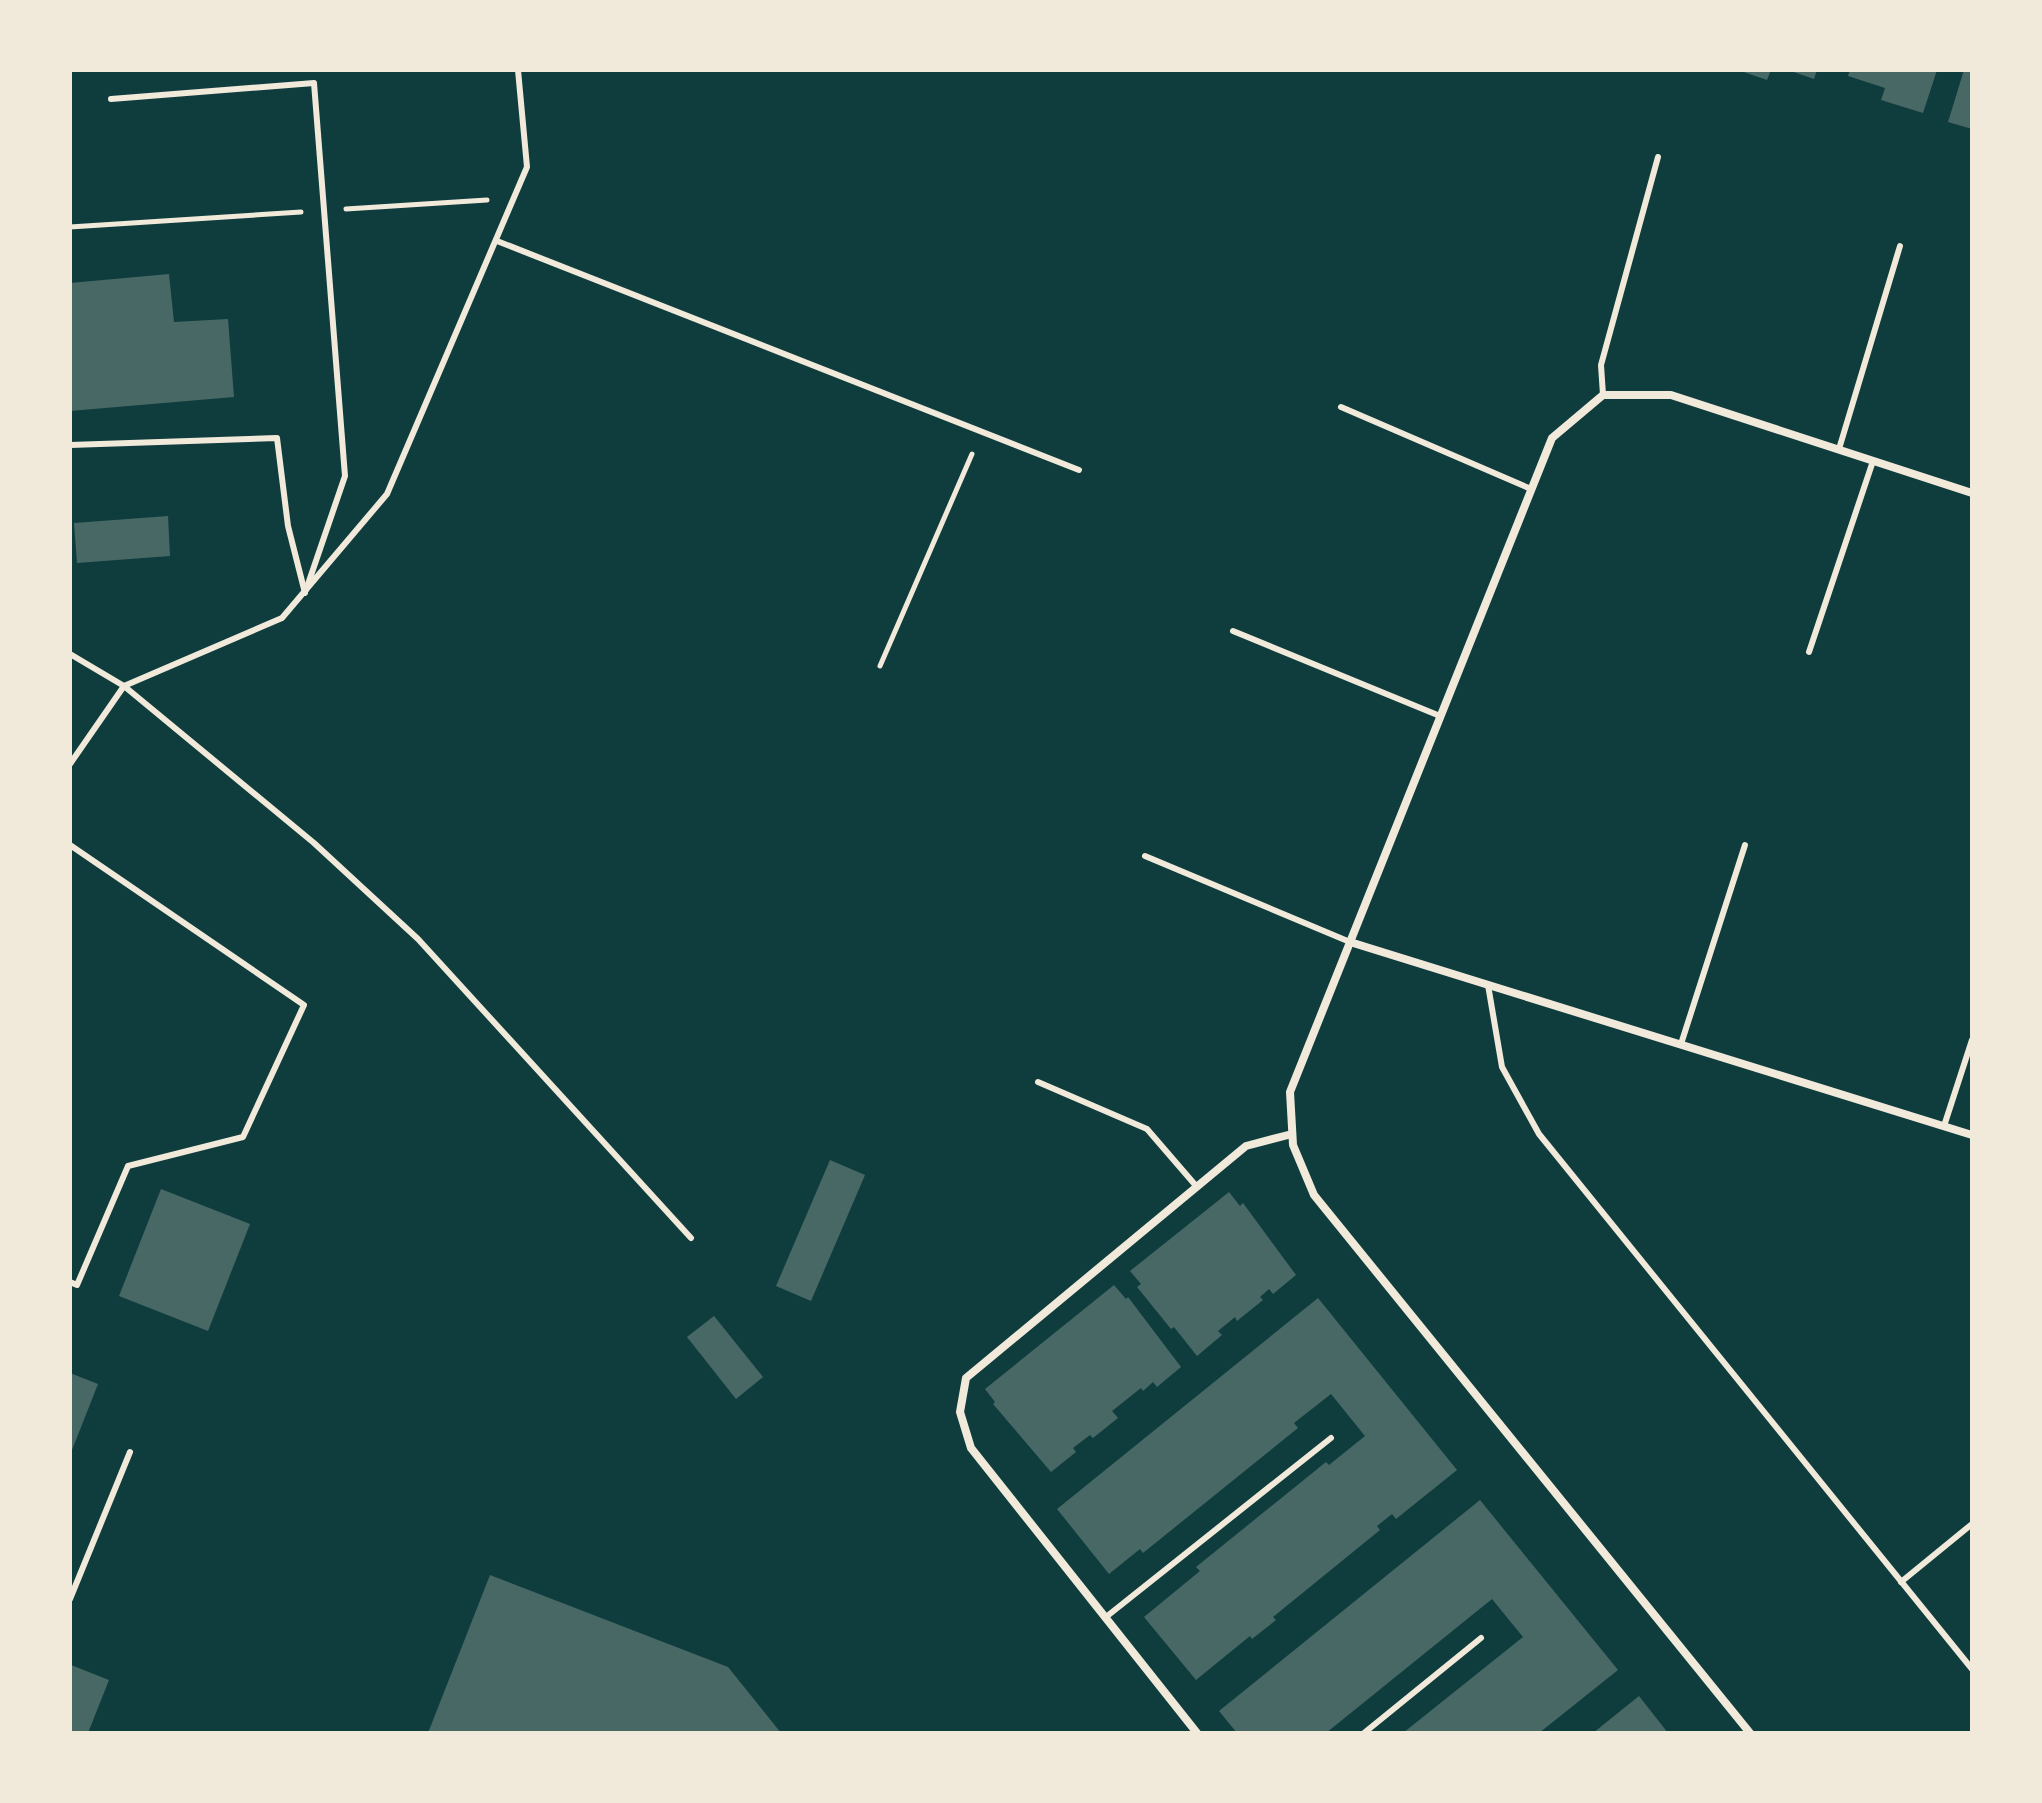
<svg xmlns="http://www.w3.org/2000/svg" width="2042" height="1803" font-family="'Open Sans',sans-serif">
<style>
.building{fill:#486865}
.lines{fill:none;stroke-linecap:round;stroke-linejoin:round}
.path{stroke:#f1e9da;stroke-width:5}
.service{stroke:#f1e9da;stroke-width:6}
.minor{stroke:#f1e9da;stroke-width:8}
</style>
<rect width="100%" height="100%" fill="#0f3d3e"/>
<g class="building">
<polygon points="1738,70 1771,70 1767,80"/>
<polygon points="1788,70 1817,70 1814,79"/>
<polygon points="1850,70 1937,70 1923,113 1881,100 1885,88 1848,76"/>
<polygon points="1964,70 1972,70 1972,129 1948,122"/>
<polygon points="169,274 174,322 228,319 234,397 70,411 70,283"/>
<polygon points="168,516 170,556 77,563 74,523"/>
<polygon points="830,1160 865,1175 811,1301 776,1286"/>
<polygon points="161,1189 250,1224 208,1331 119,1296"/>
<polygon points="1229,1192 1240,1206 1243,1203 1296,1275 1273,1294 1269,1289 1260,1297 1263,1300 1237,1321 1235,1317 1218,1331 1222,1335 1197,1356 1174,1327 1171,1329 1137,1287 1141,1284 1130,1271"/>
<polygon points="1114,1285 1126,1299 1128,1297 1181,1367 1157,1387 1153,1382 1143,1391 1141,1388 1112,1411 1118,1418 1093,1438 1090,1435 1073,1448 1076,1452 1051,1472 993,1404 995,1402 985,1389"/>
<polygon points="1318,1298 1457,1470 1396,1519 1392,1514 1377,1526 1380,1530 1273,1617 1276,1620 1252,1639 1250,1636 1196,1680 1144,1617 1200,1571 1196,1567 1326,1462 1329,1465 1365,1436 1331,1394 1294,1423 1298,1428 1143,1553 1140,1549 1109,1574 1057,1509"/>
<polygon points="714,1316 763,1377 736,1399 687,1337"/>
<polygon points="70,1373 98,1384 70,1455"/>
<polygon points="1480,1500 1618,1670 1539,1733 1403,1733 1523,1637 1492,1599 1326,1733 1237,1733 1219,1711"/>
<polygon points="490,1575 728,1667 781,1733 428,1733"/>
<polygon points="71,1665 109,1680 88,1733 70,1733"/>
<polygon points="1639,1696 1668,1733 1593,1733"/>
</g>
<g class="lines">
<g class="path">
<polyline points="346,209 487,200"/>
<polyline points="70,227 301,212"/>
<polyline points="880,666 972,454"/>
</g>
<g class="service">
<polyline points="111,99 314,83 345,476 306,590"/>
<polyline points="497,241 1079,470"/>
<polyline points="1603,395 1601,365 1658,157"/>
<polyline points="1341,407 1531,489"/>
<polyline points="70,445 277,438 288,526 305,593"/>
<polyline points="1839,449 1900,246"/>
<polyline points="1233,631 1440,716"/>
<polyline points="1809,652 1873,461"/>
<polyline points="70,654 124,686 314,843 418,939 691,1238"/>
<polyline points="70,764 124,686 282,618 387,494 527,167 518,70"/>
<polyline points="70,845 304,1005 243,1137 128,1166 77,1285 70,1282"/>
<polyline points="1145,856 1350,942"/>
<polyline points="1488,985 1502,1067 1539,1134 1972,1669"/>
<polyline points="1681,1044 1745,845"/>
<polyline points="1038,1082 1147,1129 1197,1187"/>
<polyline points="1944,1126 1972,1040"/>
<polyline points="1901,1582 1972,1524"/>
<polyline points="70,1599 130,1452"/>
<polyline points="1106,1617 1331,1438"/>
<polyline points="1364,1733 1481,1638"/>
</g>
<g class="minor">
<polyline points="1350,942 1972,1135"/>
<polyline points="1197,1733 971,1448 960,1412 966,1378 1246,1146 1292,1134"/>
<polyline points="1750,1733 1314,1195 1293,1145 1290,1092 1552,438 1603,395 1671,395 1972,493"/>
</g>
</g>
<rect width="2042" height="1803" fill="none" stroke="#f1e9da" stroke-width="144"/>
</svg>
